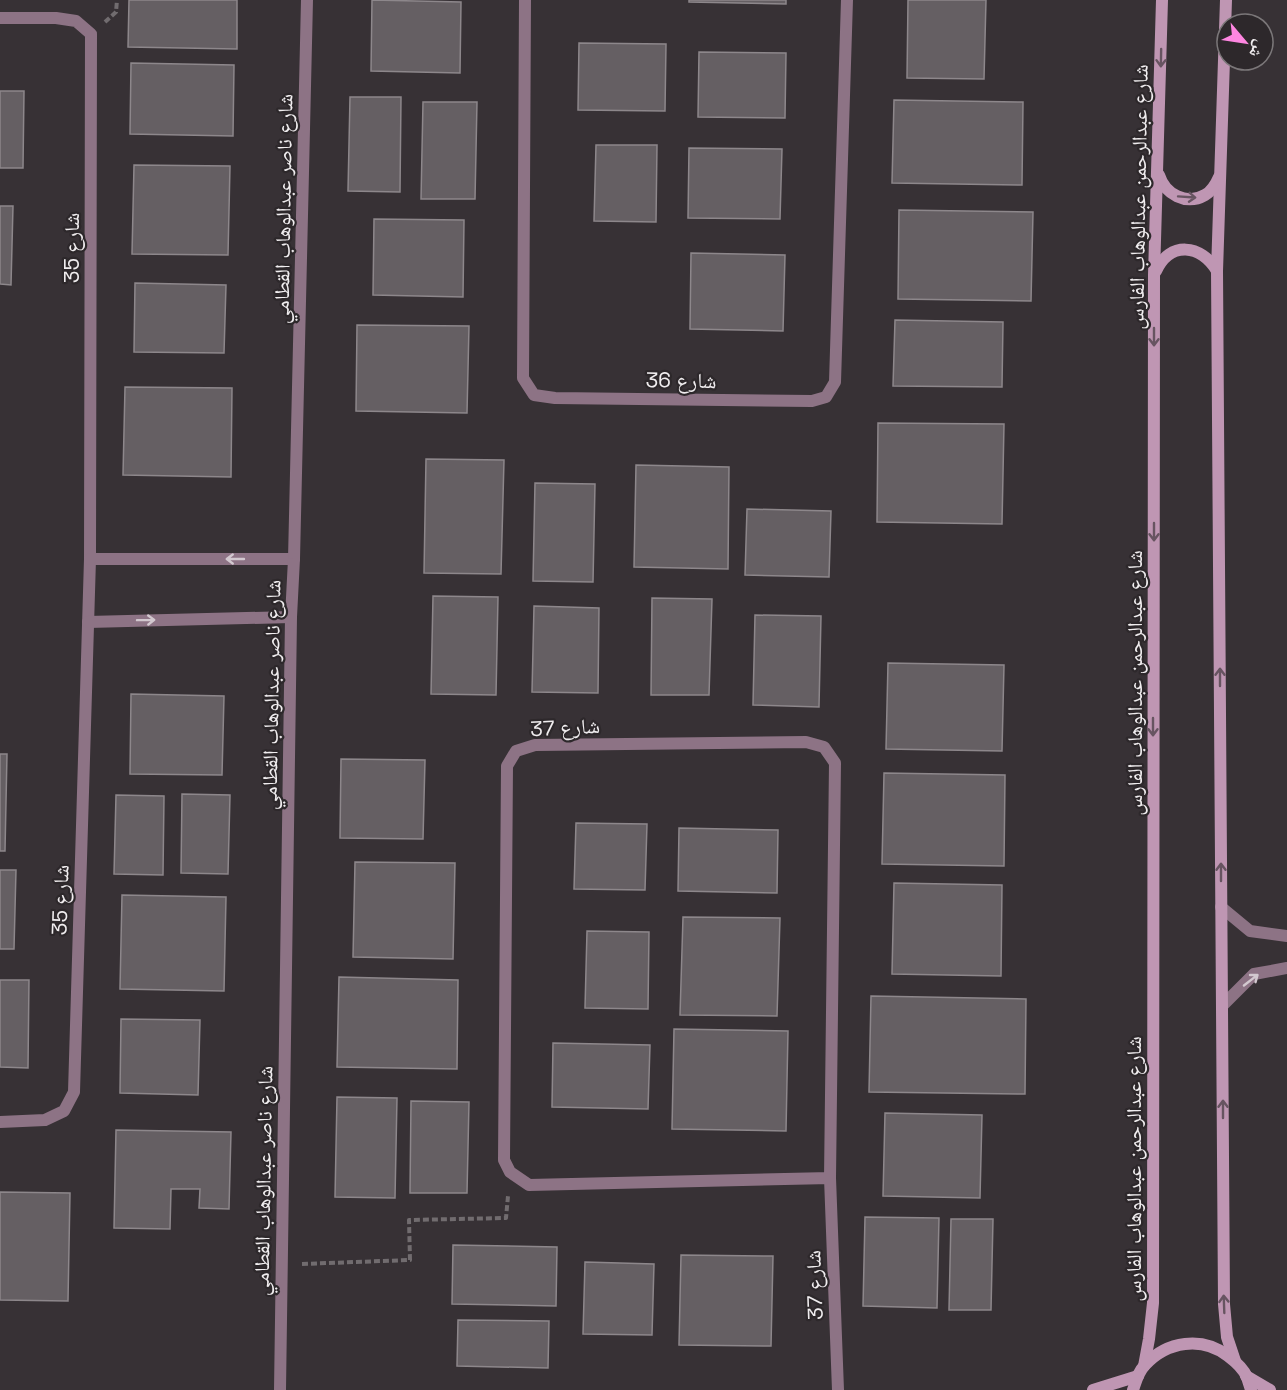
<svg xmlns="http://www.w3.org/2000/svg" width="1287" height="1390" font-family="'Space Grotesk','Noto Naskh Arabic',sans-serif">
<style>
.building{fill:#655f63;stroke:#8d878b;stroke-width:1.5}
.lines{fill:none;stroke-linecap:round;stroke-linejoin:round}
.path{stroke:#716c6f;stroke-width:4;stroke-dasharray:6 3;stroke-linecap:butt}
.lane{stroke:#8d7385;stroke-width:12}
.street{stroke:#8d7385;stroke-width:12}
.secondary{stroke:#bf96b3;stroke-width:12}
.oneway{stroke:#675461}
.oneway2{stroke:#d2c8cf}
.labels{text-anchor:middle;dominant-baseline:central;stroke-width:4.5;stroke-linejoin:round;paint-order:stroke}
.street-label{font-size:21px;fill:#f0edef;stroke:#2d282b}
</style>
<rect width="100%" height="100%" fill="#373135"/>
<g class="building">
<polygon points="129,0 237,0 237,49 128,47"/>
<polygon points="372,0 461,2 460,73 371,71"/>
<polygon points="689,0 786,0 786,4 689,2"/>
<polygon points="908,0 986,0 984,79 907,78"/>
<polygon points="579,43 666,44 665,111 578,110"/>
<polygon points="699,52 786,53 785,118 698,117"/>
<polygon points="131,63 234,65 233,136 130,134"/>
<polygon points="0,91 24,91 23,168 0,168"/>
<polygon points="350,97 401,97 400,192 348,191"/>
<polygon points="894,100 1023,102 1022,185 892,183"/>
<polygon points="423,102 477,102 475,199 421,199"/>
<polygon points="596,145 657,145 656,222 594,221"/>
<polygon points="689,148 782,149 780,219 688,218"/>
<polygon points="134,165 230,166 228,255 132,254"/>
<polygon points="0,206 13,206 11,285 0,284"/>
<polygon points="899,210 1033,212 1031,301 898,299"/>
<polygon points="374,219 464,220 463,297 373,295"/>
<polygon points="691,253 785,255 783,331 690,329"/>
<polygon points="135,283 226,285 224,353 134,352"/>
<polygon points="895,320 1003,322 1002,387 893,386"/>
<polygon points="357,325 469,326 467,413 356,411"/>
<polygon points="125,387 232,388 231,477 123,475"/>
<polygon points="878,423 1004,424 1002,524 877,522"/>
<polygon points="426,459 504,460 501,574 424,573"/>
<polygon points="636,465 729,467 728,569 634,567"/>
<polygon points="535,483 595,484 593,582 533,581"/>
<polygon points="747,509 831,511 829,577 745,575"/>
<polygon points="433,596 498,597 496,695 431,694"/>
<polygon points="652,598 712,599 709,695 651,695"/>
<polygon points="534,606 599,608 598,693 532,692"/>
<polygon points="755,615 821,616 819,707 753,705"/>
<polygon points="888,663 1004,665 1002,751 886,749"/>
<polygon points="131,694 224,696 222,775 130,774"/>
<polygon points="0,754 7,754 5,851 0,851"/>
<polygon points="341,759 425,760 423,839 340,838"/>
<polygon points="884,773 1005,775 1004,866 882,864"/>
<polygon points="182,794 230,795 228,874 181,873"/>
<polygon points="116,795 164,796 163,875 114,874"/>
<polygon points="576,823 647,824 645,890 574,889"/>
<polygon points="679,828 778,830 777,893 678,891"/>
<polygon points="355,862 455,863 453,959 353,957"/>
<polygon points="0,870 16,870 14,949 0,949"/>
<polygon points="894,883 1002,885 1001,976 892,974"/>
<polygon points="122,895 226,897 224,991 120,989"/>
<polygon points="683,917 780,918 777,1016 680,1015"/>
<polygon points="587,931 649,932 648,1009 585,1008"/>
<polygon points="339,977 458,980 457,1069 337,1067"/>
<polygon points="0,980 29,980 28,1068 0,1067"/>
<polygon points="871,996 1026,999 1025,1094 869,1092"/>
<polygon points="121,1019 200,1020 198,1095 120,1093"/>
<polygon points="674,1029 788,1031 786,1131 672,1129"/>
<polygon points="553,1043 650,1045 648,1109 552,1107"/>
<polygon points="337,1097 397,1098 395,1198 335,1197"/>
<polygon points="411,1101 469,1102 467,1193 410,1193"/>
<polygon points="885,1113 982,1115 980,1198 883,1196"/>
<polygon points="116,1130 231,1132 229,1209 199,1208 200,1189 171,1189 170,1229 114,1228"/>
<polygon points="0,1192 70,1193 68,1301 0,1300"/>
<polygon points="865,1217 939,1218 937,1308 863,1306"/>
<polygon points="951,1219 993,1219 991,1310 949,1310"/>
<polygon points="453,1245 557,1247 556,1306 452,1304"/>
<polygon points="681,1255 773,1256 771,1346 679,1345"/>
<polygon points="585,1262 654,1264 652,1335 583,1334"/>
<polygon points="458,1320 549,1321 548,1368 457,1366"/>
</g>
<g class="lines">
<g class="path">
<polyline points="105,22 116,12 117,0"/>
<polyline points="302,1264 410,1260 409,1220 506,1218 508,1196"/>
</g>
<g class="lane">
<polyline points="1221,907 1250,931 1287,936"/>
<polyline points="1222,1006 1254,974 1287,968"/>
</g>
<g class="street">
<polyline points="525,0 523,378 534,395 555,398 812,401 826,397 835,382 847,0"/>
<polyline points="0,18 56,18 76,21 91,34 90,559 74,1092 64,1111 45,1120 0,1122"/>
<polyline points="90,559 294,559"/>
<polyline points="88,622 291,617"/>
<polyline points="830,1178 529,1185 510,1172 504,1160 507,766 516,751 535,745 806,742 824,747 835,763 830,1178 838,1390"/>
<polyline points="280,1390 291,617 294,559 307,0"/>
</g>
<g class="secondary">
<polyline points="1226,0 1217,271 1224,1304 1227,1337 1235,1361"/>
<path d="M1159 175C1165 194 1186 206 1205 195 1212 191 1216 184 1219 177"/>
<path d="M1156 271C1170 241 1201 244 1217 271"/>
<polyline points="1144,1366 1149,1339 1153,1303 1154,275 1162,0"/>
<polyline points="1246,1376 1270,1390"/>
<polyline points="1093,1390 1138,1376"/>
<path d="M1133 1390C1136 1381 1138 1372 1145 1365 1167 1341 1202 1336 1228 1356 1236 1362 1243 1368 1247 1377 1248 1381 1250 1386 1251 1390"/>
</g>
</g>
<defs><path id="oneway-shaft" d="M-6 0H5M1.5-3L5.5 0L1.5 3" fill="none" stroke-width="1.6" stroke-linecap="round" stroke-linejoin="round" transform="scale(1.5)"/></defs>
<g class="oneway">
<use href="#oneway-shaft" transform="translate(1161 58) rotate(91)"/>
<use href="#oneway-shaft" transform="translate(1187 197) rotate(4)"/>
<use href="#oneway-shaft" transform="translate(1154 337) rotate(90)"/>
<use href="#oneway-shaft" transform="translate(1154 532) rotate(90)"/>
<use href="#oneway-shaft" transform="translate(1220 677) rotate(-90)"/>
<use href="#oneway-shaft" transform="translate(1153 727) rotate(90)"/>
<use href="#oneway-shaft" transform="translate(1221 872) rotate(-90)"/>
<use href="#oneway-shaft" transform="translate(1223 1109) rotate(-90)"/>
<use href="#oneway-shaft" transform="translate(1224 1304) rotate(-92)"/>
</g>
<g class="oneway2">
<use href="#oneway-shaft" transform="translate(235 559) rotate(-180)"/>
<use href="#oneway-shaft" transform="translate(146 620) rotate(-1)"/>
<use href="#oneway-shaft" transform="translate(1251 980) rotate(-38)"/>
</g>
<g class="labels">
<g class="street-label">
<text transform="translate(1138 197) rotate(-89)">شارع عبدالرحمن عبدالوهاب الفارس</text>
<text transform="translate(283 209) rotate(-89)">شارع ناصر عبدالوهاب القطامي</text>
<text transform="translate(71 248) rotate(-90)">شارع 35</text>
<text transform="translate(681 380) rotate(1)">شارع 36</text>
<text transform="translate(1134 683) rotate(-90)">شارع عبدالرحمن عبدالوهاب الفارس</text>
<text transform="translate(271 695) rotate(-89)">شارع ناصر عبدالوهاب القطامي</text>
<text transform="translate(565 727) rotate(-3)">شارع 37</text>
<text transform="translate(60 900) rotate(-88)">شارع 35</text>
<text transform="translate(1133 1169) rotate(-90)">شارع عبدالرحمن عبدالوهاب الفارس</text>
<text transform="translate(263 1181) rotate(-89)">شارع ناصر عبدالوهاب القطامي</text>
<text transform="translate(814 1285) rotate(-92)">شارع 37</text>
</g>
</g>
<g transform="translate(1245 42) rotate(119)"><circle r="28" fill="#2d282b" stroke="#7b7779" stroke-width="1.5"/>
<path d="M0-4.5L10 22L0 15L-10 22Z" fill="#fe86e1"/>
<text y="-9" font-size="16" font-weight="bold" text-anchor="middle" fill="#f0edef">ش</text>
</g>
</svg>
